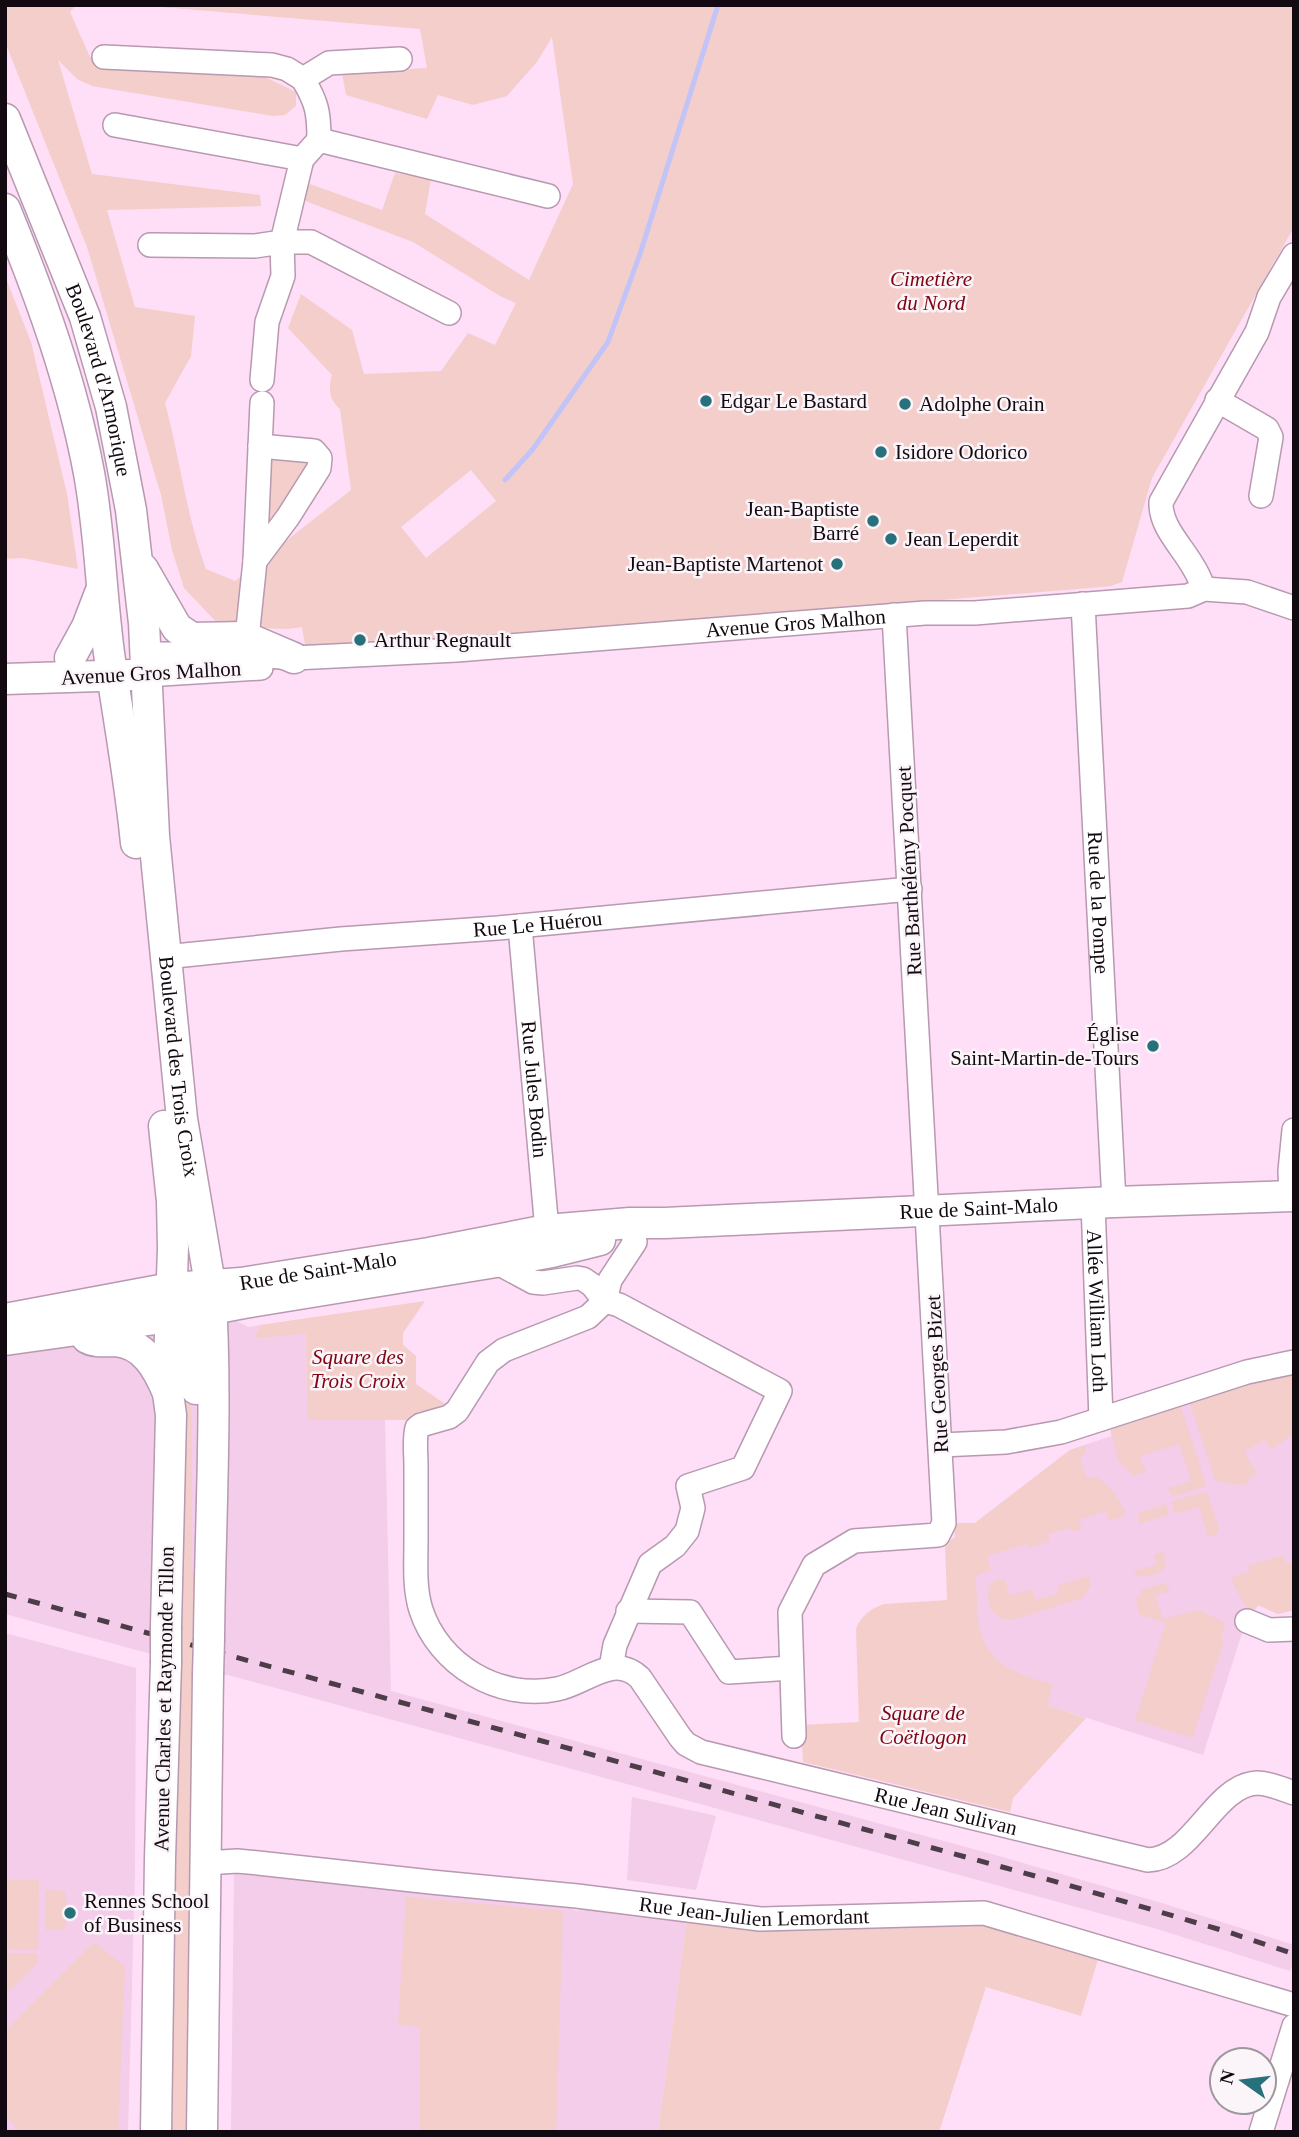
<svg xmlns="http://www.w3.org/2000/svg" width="1299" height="2137" font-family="Georgia,serif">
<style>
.built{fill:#f3cdea}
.green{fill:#f3cecb;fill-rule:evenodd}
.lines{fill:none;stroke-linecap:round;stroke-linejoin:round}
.stream{stroke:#c2c3f6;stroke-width:5}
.minor-casing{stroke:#b799b0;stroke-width:26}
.major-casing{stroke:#b799b0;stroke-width:33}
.minor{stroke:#fff;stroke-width:23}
.major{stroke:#fff;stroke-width:30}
.rail{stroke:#4c3d49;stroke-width:5;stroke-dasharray:12 12;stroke-linecap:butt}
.major-bridge-casing{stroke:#b799b0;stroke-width:33;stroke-linecap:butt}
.major-bridge{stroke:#fff;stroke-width:30}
.poi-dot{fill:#28707b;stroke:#fbf5fa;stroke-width:2.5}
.labels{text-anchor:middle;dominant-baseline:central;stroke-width:5;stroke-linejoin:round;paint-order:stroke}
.park-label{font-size:21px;font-style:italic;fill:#7e0412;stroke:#fbf5fa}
.street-label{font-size:21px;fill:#130911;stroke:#fbf5fa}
.poi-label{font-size:21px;fill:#130911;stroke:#fbf5fa;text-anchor:start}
</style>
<rect width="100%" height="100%" fill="#ffdef7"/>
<g class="built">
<polygon points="159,1280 248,1327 260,1325 255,1339 306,1332 307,1419 385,1420 391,1691 999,1856 1165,1904 1294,1945 1294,1962 1290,1971 1157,1929 5,1614 5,1583 9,1583 5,1582 5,1307"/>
<polygon points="1294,1374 1294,1610 1278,1614 1258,1605 1251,1615 1243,1630 1203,1755 968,1680 963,1673 954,1523 975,1523 1070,1450 1111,1436 1110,1426 1247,1383"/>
<polygon points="5,1633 136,1668 135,1872 128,2132 5,2132"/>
<polygon points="632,1797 716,1816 696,1890 627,1880"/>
<polygon points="234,1871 558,1903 577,1911 591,1906 687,1921 658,2132 231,2132"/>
</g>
<g class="green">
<path d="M5 5H76L70 12 90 57 112 69 261 75 296 92V106L285 115 273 116 92 86 77 79 58 60 92 174 260 195 261 206 107 210 135 307 195 316 191 356 165 403C180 458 186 515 206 569L235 581 351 490 340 409C329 400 328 389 332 375L288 328 301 294 352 330 364 374 441 371 468 333 495 345 516 303 500 296 413 242 300 199 310 184 382 210 395 173 431 179 425 214 529 280 573 184 552 37 537 62 507 96 473 105 438 95 427 119 346 95 342 73 427 68 420 29 137 5H1294V227L1152 478 1122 582 1111 586 1090 588 306 651 302 627 288 629 221 627 184 588 172 550 161 495 87 247 5 42ZM471 470 496 501 426 558 401 527Z"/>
<polygon points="5,276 31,342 67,494 78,569 23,558 5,559"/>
<polygon points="269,458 312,459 267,540"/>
<polygon points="425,1301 403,1333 403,1345 416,1356 416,1384 445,1404 433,1409 417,1412 417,1420 307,1420 306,1333 254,1339 260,1325"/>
<polygon points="188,1347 192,1417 192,1568 201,1625 189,2132 164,2132 178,1419"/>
<polygon points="1294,1374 1294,1434 1271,1449 1264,1440 1244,1452 1257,1473 1250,1478 1245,1485 1218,1482 1215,1479 1189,1401 1247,1383"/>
<polygon points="1180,1404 1206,1484 1204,1487 1173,1497 1168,1488 1191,1481 1179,1444 1140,1456 1146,1472 1133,1476 1118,1460 1110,1426"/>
<path d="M1085 1445 1086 1451 1080 1459 1087 1478 1097 1477C1111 1487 1121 1499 1126 1515L1109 1521 1106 1511 1079 1520 1082 1529 1072 1532 1071 1528 1048 1534 1050 1541 1029 1548 1027 1544 987 1556 991 1570 975 1576C978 1590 976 1605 978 1620 983 1663 1017 1675 1053 1684L1047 1705 1086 1718 1013 1798 1010 1812 803 1762 801 1725 859 1722 856 1629C860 1616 872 1608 884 1604L947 1600 945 1544 955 1537 954 1523H975L1070 1450Z"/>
<polygon points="1203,1492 1207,1493 1219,1528 1217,1534 1208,1537 1199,1507 1175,1514 1171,1502"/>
<polygon points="1166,1504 1169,1515 1139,1524 1138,1513"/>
<path d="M1163 1552 1166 1566C1161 1574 1145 1579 1136 1575L1134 1571 1157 1564 1154 1555Z"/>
<polygon points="1283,1555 1286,1563 1294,1561 1294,1610 1278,1614 1258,1605 1251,1615 1234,1586 1232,1577 1250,1571 1248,1566"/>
<path d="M1088 1576 1091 1585 1083 1598 1012 1620C994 1621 985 1602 989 1586L994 1581 1004 1578 1010 1596 1032 1589 1036 1600 1059 1593 1057 1586Z"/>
<polygon points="1160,1584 1165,1584 1170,1591 1155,1596 1163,1619 1198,1610 1222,1621 1224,1624 1221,1640 1224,1641 1192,1738 1135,1720 1166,1623 1139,1614 1136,1600 1143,1589"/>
<polygon points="5,1880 39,1880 38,1950 5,1949"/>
<polygon points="45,1890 66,1891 66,1930 45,1930"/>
<polygon points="406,1897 563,1911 556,2132 420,2132 420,2027 398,2024"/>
<polygon points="971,1919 1098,1959 1081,2016 986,1987 939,2132 658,2132 687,1921"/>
<polygon points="94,1942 125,1967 118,2132 20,2132 5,2115 5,2031"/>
<polygon points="5,1953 37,1954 37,1964 9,1992 5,1991"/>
</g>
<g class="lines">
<polyline class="stream" points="505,480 533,449 608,342 640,254 718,5"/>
<defs>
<g id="minor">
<polyline points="104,57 272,65 287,69 303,79"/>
<polyline points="115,125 302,159 282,242 311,242 449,313"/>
<path d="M319 140C319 112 317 103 303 79L329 63 400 59"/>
<polyline points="302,159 319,140 548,196"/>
<polyline points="150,245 255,246 282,242 283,276 267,322 262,380"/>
<polyline points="1217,400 1267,429 1271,437 1261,496"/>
<polyline points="255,561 262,403"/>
<path d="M1204 589C1201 582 1198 574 1194 568 1182 546 1160 527 1161 502L1257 332 1269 297 1294 255"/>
<path id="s1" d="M1083 604 1114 1202"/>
<polyline points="245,637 248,628 255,561 288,517 319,468 320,458 314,451 260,446"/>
<path id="s2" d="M146 654H239L294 658 457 650 925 613H975L1188 596 1204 589 1247 592 1294 608"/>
<polyline points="146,675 261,668"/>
<path id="s3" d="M520 926 546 1219 550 1245"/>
<path id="s4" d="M165 957 341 939 498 928 910 889"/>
<polyline points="1291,1196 1290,1171 1294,1130"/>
<path id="s5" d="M1093 1203 1101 1419"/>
<polyline points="496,1262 533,1282 543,1283 577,1278 583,1279 592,1285 605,1301 619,1305 780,1391 743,1468 688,1486 693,1508 687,1531 675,1546 650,1564 615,1645 611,1668"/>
<path id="s6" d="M605 1301 588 1317 504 1350 488 1362 457 1411 449 1417 421 1425 417 1428C414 1440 416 1453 416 1465 416 1490 416 1515 416 1541 416 1564 414 1588 421 1610 439 1665 499 1701 557 1689 585 1684 614 1652 640 1678L680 1737 686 1744 701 1752 1148 1860C1193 1859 1214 1785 1257 1783 1269 1783 1282 1789 1294 1793"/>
<polyline points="605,1301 610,1280 635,1242 630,1223"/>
<polyline points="941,1445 1006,1442 1061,1432 1247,1372 1294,1362"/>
<polyline points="628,1611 690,1612 729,1672 791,1668"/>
<polyline points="1247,1621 1269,1630 1294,1629"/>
<polyline points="794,1736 790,1612 814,1565 854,1541 938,1535 944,1523 894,615"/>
<path id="s7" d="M206 1863 237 1861 258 1863 431 1882 577 1896 760 1919 984 1913 1294 2005"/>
<polyline points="1261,2132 1294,2026"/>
</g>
<g id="major">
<path id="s8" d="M5 119 85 317 111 407 131 510 144 623 154 836 182 1119 210 1284C218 1402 210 1521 209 1639"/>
<path d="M5 209C40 295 72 382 89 473 100 533 101 593 109 653 118 717 130 780 136 843"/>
<polyline points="143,569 177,628 192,638 245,637 294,658"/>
<polyline points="70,658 87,627 100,593"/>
<polyline points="5,679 132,675"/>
<polyline points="164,1126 172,1201 173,1248 168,1393 171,1415 166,1627"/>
<polyline points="177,1301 192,1342 196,1389"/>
<path id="s9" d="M5 1319 171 1288 241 1283 429 1253 547 1230 630 1223H665L1114 1202 1294 1196"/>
<path d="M87 1338C96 1343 104 1341 114 1341 144 1342 158 1369 168 1393"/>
<polyline points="5,1340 170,1317 244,1303 496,1262 552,1252 600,1240"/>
<polyline points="156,2132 160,1858 166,1663"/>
<polyline points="202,2132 208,1675"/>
</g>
</defs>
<use href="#minor" class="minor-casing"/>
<use href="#major" class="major-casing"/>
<use href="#minor" class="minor"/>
<use href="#major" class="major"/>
<polyline class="rail" points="5,1594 1068,1885 1228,1932 1294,1954"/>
<defs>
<g id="major-bridge">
<polyline points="166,1663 166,1627"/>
<polyline points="208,1675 209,1639"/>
</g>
</defs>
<use href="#major-bridge" class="major-bridge-casing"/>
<use href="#major-bridge" class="major-bridge"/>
</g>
<g class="poi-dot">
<circle cx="706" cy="401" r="7"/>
<circle cx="905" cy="404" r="7"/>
<circle cx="881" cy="452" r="7"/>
<circle cx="873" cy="521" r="7"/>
<circle cx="891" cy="539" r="7"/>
<circle cx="837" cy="564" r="7"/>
<circle cx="360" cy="640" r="7"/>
<circle cx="1153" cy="1046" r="7"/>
<circle cx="70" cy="1913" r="7"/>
</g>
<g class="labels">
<g class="park-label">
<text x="931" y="279">Cimetière<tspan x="931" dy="24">du Nord</tspan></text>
<text x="358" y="1357">Square des<tspan x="358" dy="24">Trois Croix</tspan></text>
<text x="923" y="1713">Square de<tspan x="923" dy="24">Coëtlogon</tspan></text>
</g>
<g class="street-label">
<text stroke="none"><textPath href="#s8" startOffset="278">Boulevard d'Armorique</textPath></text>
<text stroke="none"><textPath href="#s2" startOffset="651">Avenue Gros Malhon</textPath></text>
<text transform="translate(151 673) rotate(-3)">Avenue Gros Malhon</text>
<text transform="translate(909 871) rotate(-93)">Rue Barthélémy Pocquet</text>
<text stroke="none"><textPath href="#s1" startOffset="299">Rue de la Pompe</textPath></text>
<text stroke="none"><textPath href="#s4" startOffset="374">Rue Le Huérou</textPath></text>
<text stroke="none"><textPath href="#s8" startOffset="971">Boulevard des Trois Croix</textPath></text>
<text stroke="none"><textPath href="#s3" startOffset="164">Rue Jules Bodin</textPath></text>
<text stroke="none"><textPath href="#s9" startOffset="982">Rue de Saint-Malo</textPath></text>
<text stroke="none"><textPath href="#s9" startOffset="317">Rue de Saint-Malo</textPath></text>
<text stroke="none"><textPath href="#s5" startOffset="108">Allée William Loth</textPath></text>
<text transform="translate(937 1374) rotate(-93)">Rue Georges Bizet</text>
<text transform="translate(164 1699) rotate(-89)">Avenue Charles et Raymonde Tillon</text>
<text stroke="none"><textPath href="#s6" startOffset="1029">Rue Jean Sulivan</textPath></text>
<text stroke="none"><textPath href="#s7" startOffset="551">Rue Jean-Julien Lemordant</textPath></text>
</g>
<g class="poi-label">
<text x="720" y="401">Edgar Le Bastard</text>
<text x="919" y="404">Adolphe Orain</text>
<text x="895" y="452">Isidore Odorico</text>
<text x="859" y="509" text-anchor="end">Jean-Baptiste<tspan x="859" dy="24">Barré</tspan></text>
<text x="905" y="539">Jean Leperdit</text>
<text x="823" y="564" text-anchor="end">Jean-Baptiste Martenot</text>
<text x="374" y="640">Arthur Regnault</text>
<text x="1139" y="1034" text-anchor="end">Église<tspan x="1139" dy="24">Saint-Martin-de-Tours</tspan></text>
<text x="84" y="1901">Rennes School<tspan x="84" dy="24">of Business</tspan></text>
</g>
</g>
<rect width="1299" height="2137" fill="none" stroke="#130911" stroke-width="14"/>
<g transform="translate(1243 2081) rotate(284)"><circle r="33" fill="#fbf5fa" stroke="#9e979d" stroke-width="2"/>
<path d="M0-5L12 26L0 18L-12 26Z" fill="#28707b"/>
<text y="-10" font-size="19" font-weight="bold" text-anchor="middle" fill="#130911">N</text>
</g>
</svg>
